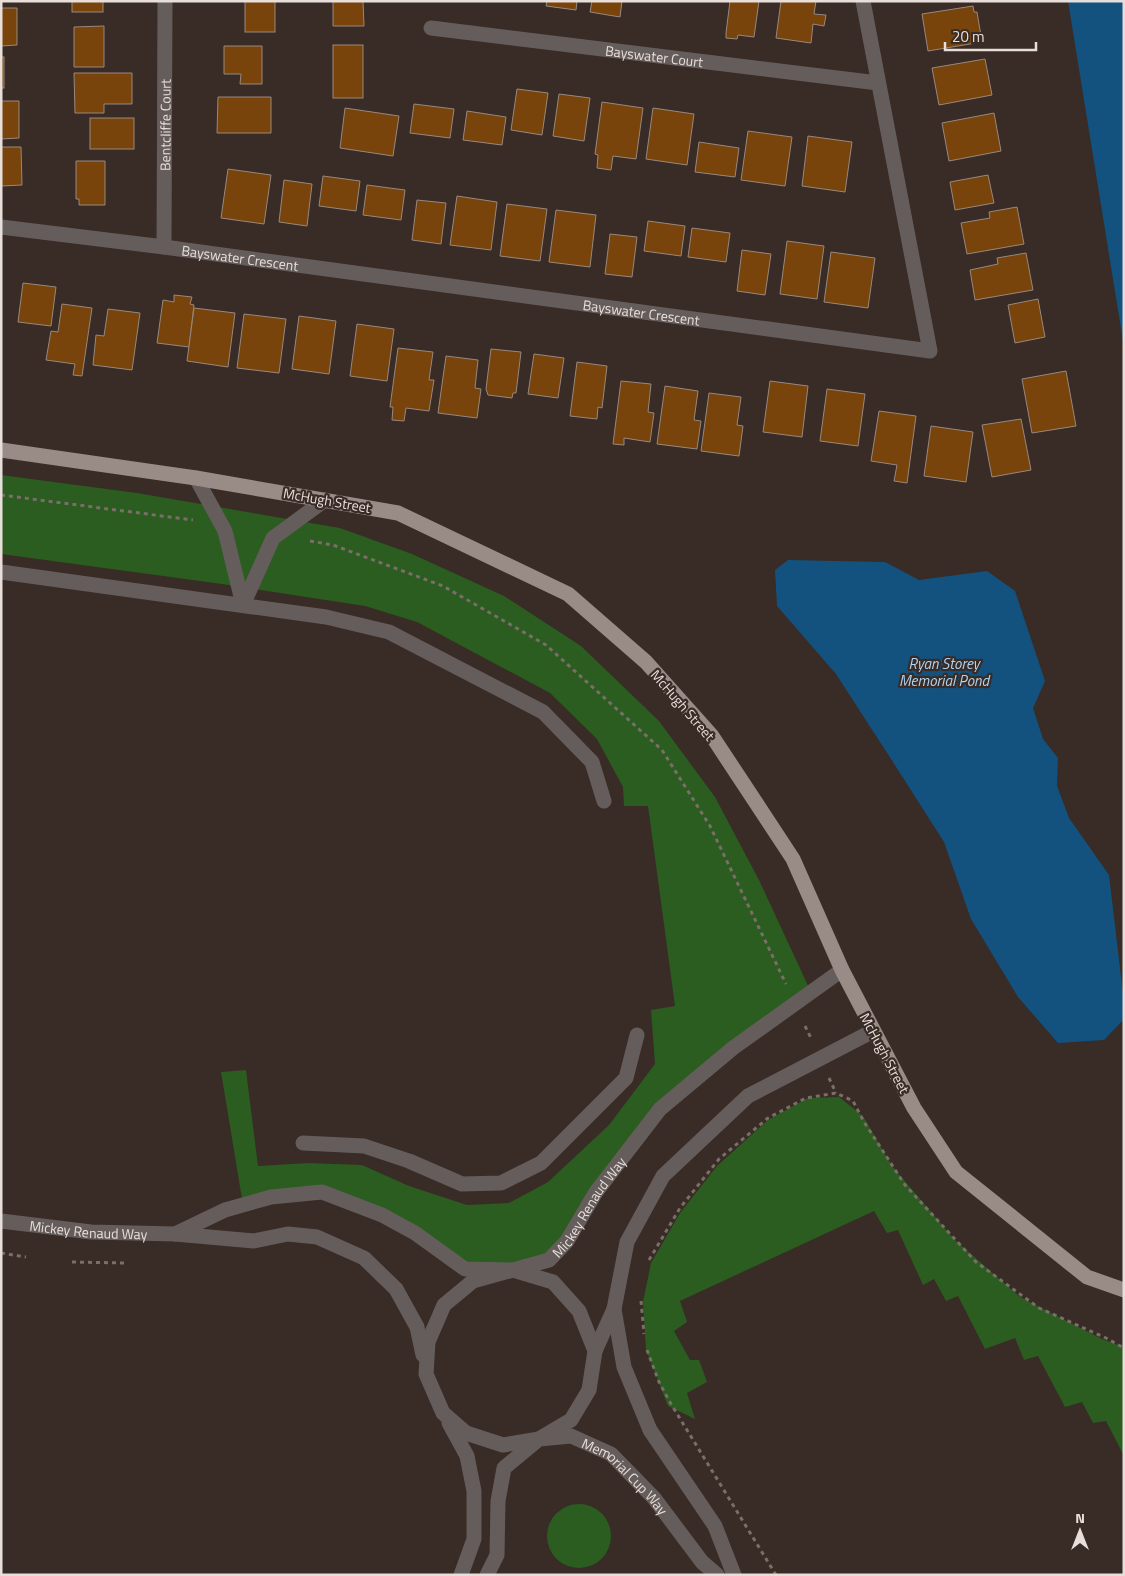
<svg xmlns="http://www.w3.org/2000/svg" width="1125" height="1576" font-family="'Titillium Web',sans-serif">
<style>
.green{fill:#2b5c20}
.water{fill:#13527f}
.building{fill:#78440b;stroke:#97897e}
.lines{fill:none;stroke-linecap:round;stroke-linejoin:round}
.path{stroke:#7a6e69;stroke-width:3;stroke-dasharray:4 4;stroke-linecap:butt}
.minor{stroke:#655d5b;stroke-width:15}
.major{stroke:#998b86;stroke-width:15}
.labels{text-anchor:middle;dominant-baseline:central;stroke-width:4.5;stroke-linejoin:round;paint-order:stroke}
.street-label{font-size:14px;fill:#e8dfdb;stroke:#392b25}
.water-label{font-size:15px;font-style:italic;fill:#afd4f4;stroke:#392b25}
</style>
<rect width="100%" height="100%" fill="#392b25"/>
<g class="green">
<polygon points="1,475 137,493 340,528 412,554 504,596 581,646 659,721 715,797 759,880 811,992 660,1109 549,1260 465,1269 415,1233 322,1192 243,1205 221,1072 246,1070 258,1166 309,1163 362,1165 409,1186 467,1205 509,1203 548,1182 609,1125 655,1064 651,1010 675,1006 648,806 624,806 623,787 597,739 550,693 417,622 365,606 222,584 1,554"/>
<polygon points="839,1097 863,1116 892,1166 954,1239 1020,1297 1102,1339 1124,1347 1124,1456 1106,1421 1093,1423 1082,1402 1065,1407 1038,1356 1024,1360 1015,1338 985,1349 958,1296 946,1301 934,1279 923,1285 898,1230 887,1233 874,1211 680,1301 687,1322 674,1331 690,1360 699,1360 707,1382 687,1393 695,1419 668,1406 646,1350 643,1302 651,1263 680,1213 717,1166 768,1120 808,1098"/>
<circle cx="579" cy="1536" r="32"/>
</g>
<g class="water">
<polygon points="1068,1 1124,1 1124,347"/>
<polygon points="788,560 885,562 919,580 987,571 1015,591 1045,681 1033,708 1043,739 1058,758 1057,786 1069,818 1109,875 1124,1002 1124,1019 1104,1040 1058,1043 1018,997 971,919 944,842 891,759 836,674 777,606 775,570"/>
</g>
<g class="building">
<rect x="72" y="1" width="31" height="11"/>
<rect x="245" y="1" width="30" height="31"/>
<polygon points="333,1 363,1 364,26 333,26"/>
<polygon points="547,1 577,1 576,10 546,6"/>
<polygon points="592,1 622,1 620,17 590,12"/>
<polygon points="730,1 759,1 754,37 738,35 737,39 726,38 726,33"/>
<polygon points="781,1 816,1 814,14 826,15 824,26 813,24 811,43 776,38"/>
<polygon points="973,6 974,12 977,12 982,42 928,51 922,14"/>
<polygon points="1,8 17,8 17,45 1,46"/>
<polygon points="104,26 104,67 74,67 74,27"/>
<rect x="333" y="45" width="30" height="53"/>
<polygon points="224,46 262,46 262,84 240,84 241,74 224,74"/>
<rect x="1" y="57" width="3" height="31"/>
<polygon points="985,59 992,95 939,105 932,68"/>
<polygon points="74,73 132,73 132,104 104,104 104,113 75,113"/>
<polygon points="517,89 548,93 542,135 511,130"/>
<polygon points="559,94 590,98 584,141 553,136"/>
<polygon points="218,97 271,97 271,133 217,133"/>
<polygon points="1,101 19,101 19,138 1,139"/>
<polygon points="602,102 643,108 636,159 613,156 611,170 597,168 598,155 595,154"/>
<polygon points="414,104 454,109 450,138 410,133"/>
<polygon points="345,108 399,116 393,156 340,148"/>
<polygon points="653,108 694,114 687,165 646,159"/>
<polygon points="467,111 506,117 502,145 463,140"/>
<polygon points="994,113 1001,151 949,161 942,123"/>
<rect x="90" y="118" width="44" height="31"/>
<polygon points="748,131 792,137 785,186 741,180"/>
<polygon points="808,136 852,142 845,192 802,186"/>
<polygon points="699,142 739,148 735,177 695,172"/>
<polygon points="1,147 21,147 22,185 1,186"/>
<polygon points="76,161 105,161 105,205 79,205 79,199 76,199"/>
<polygon points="228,169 271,175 264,224 221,218"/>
<polygon points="988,175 994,203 955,210 950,182"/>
<polygon points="323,176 360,181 356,211 319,206"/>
<polygon points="284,180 312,184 307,226 279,222"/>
<polygon points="367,185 405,190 401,220 363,215"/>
<polygon points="457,196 497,202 491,250 450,245"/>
<polygon points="417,200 446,203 441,244 412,240"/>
<polygon points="507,204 547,209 540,261 500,256"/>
<polygon points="1017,207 1024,244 967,254 961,223 990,218 989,212"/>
<polygon points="556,210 596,215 590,267 549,262"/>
<polygon points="648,221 685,226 681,256 644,251"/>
<polygon points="692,228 730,233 726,262 688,257"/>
<polygon points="610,234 637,237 632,277 605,274"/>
<polygon points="787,241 824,246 817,299 780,294"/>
<polygon points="742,250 771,254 765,295 737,291"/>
<polygon points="831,252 875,258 868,308 824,302"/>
<polygon points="1026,253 1033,290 975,300 970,270 998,264 997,258"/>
<polygon points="23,283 56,287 51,326 18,322"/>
<polygon points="174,295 192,297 190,304 194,305 189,347 157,343 163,300 174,302"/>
<polygon points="1038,299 1045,337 1015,343 1008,305"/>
<polygon points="62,304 92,308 82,376 73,375 75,364 46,360 51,331 58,332"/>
<polygon points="194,308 235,313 228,367 187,361"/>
<polygon points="108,309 140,313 132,370 93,365 96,335 104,336"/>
<polygon points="244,314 286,319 279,373 237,368"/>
<polygon points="299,316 336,321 329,374 292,369"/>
<polygon points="357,324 394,329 387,381 350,376"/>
<polygon points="398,348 433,352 429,380 434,380 429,411 406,408 404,421 392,420 393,407 390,407"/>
<polygon points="491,349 521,352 516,393 513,393 512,398 488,395 486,389"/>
<polygon points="534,354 564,358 558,398 528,394"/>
<polygon points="446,356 478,360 475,388 481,389 477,418 438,413"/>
<polygon points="577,362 607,366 602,408 598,407 597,419 570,416"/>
<polygon points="1066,371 1076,426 1032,433 1022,379"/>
<polygon points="621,381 651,384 648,412 654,413 650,442 624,438 624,445 613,444"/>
<polygon points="770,381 808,386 802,437 763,432"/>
<polygon points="665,386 698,391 694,420 701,421 697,449 657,444"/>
<polygon points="827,389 865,394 858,446 820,441"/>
<polygon points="709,393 741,397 737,425 743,426 739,456 701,451"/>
<polygon points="879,411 916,416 907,483 894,481 897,465 871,461"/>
<polygon points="1021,419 1031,470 992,477 982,425"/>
<polygon points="931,426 973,432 966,482 924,476"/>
</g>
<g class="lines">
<g class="path">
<polyline points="1,495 193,520"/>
<polyline points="310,541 333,545 443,586 546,645 662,750 710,826 786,984"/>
<polyline points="805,1026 811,1038"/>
<polyline points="829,1078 836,1093"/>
<polyline points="1,1253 26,1257"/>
<polyline points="649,1260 680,1208 719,1159 768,1118 806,1098 836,1093 853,1101 864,1122 905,1185 976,1262 1039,1308 1106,1338 1124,1348"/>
<polyline points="72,1262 124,1263"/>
<polyline points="641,1301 644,1334"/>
<polyline points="647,1350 659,1382 671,1404 776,1575"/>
</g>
<g class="minor">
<path id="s1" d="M431 28 878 83"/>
<path id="s2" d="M1 227 164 247 930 351 863 1"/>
<path id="s3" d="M164 247 165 1"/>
<polyline points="196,478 225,531 243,605 273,538 325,500"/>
<polyline points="1,572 326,617 389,632 543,712 592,762 604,801"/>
<polyline points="303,1143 364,1146 409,1161 462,1184 501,1183 541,1163 626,1078 637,1035"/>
<path id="s4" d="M1 1221 91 1232 175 1234 254 1241 288 1234 317 1237 364 1258 396 1289 417 1327 423 1355"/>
<path id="s5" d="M175 1234 225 1210 271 1197 322 1192 382 1215 415 1233 465 1269 513 1270 549 1260 567 1241 596 1192 660 1109 733 1048 842 970"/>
<polygon points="513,1270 553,1282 579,1311 595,1351 589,1390 571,1420 539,1439 503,1445 466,1433 443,1413 426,1374 428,1342 444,1305 473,1281"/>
<polyline points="614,1309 624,1367 650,1430 715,1526 734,1575"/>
<polyline points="595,1351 614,1309 627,1242 663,1176 748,1096 873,1031"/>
<polyline points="449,1423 467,1456 474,1491 474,1539 461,1575"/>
<path id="s6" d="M487 1575 497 1555 498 1501 504 1468 539 1439 571 1436 611 1454 654 1498 702 1562 717 1575"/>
</g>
<polyline class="major" points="1,450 196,478 398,513 568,594 646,662 712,736 793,859 842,970 914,1108 956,1172 1087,1277 1124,1290"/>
</g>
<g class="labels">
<g class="street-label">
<text stroke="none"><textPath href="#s1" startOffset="225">Bayswater Court</textPath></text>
<text stroke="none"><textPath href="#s3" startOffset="122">Bentcliffe Court</textPath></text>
<text stroke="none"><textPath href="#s2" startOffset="241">Bayswater Crescent</textPath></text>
<text stroke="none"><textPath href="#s2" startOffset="646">Bayswater Crescent</textPath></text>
<text transform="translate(327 500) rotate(10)">McHugh Street</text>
<text transform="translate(683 705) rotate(49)">McHugh Street</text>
<text transform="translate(885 1053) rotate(62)">McHugh Street</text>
<text stroke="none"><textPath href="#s5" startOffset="470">Mickey Renaud Way</textPath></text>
<text stroke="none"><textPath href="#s4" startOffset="88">Mickey Renaud Way</textPath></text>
<text stroke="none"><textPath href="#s6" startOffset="256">Memorial Cup Way</textPath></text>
</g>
<g class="water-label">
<text x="944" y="663">Ryan Storey<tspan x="944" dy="17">Memorial Pond</tspan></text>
</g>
</g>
<rect width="1125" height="1576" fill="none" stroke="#e8dfdb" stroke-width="5"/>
<g transform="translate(1080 1531)" stroke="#392b25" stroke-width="4" paint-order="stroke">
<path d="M0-4L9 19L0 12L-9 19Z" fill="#e8dfdb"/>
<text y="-8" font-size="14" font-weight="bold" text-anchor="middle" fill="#e8dfdb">N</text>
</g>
<path d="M945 42v8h91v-8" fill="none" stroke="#e8dfdb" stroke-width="2.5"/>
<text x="952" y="42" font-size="15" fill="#e8dfdb" stroke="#392b25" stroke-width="4" paint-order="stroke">20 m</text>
</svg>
